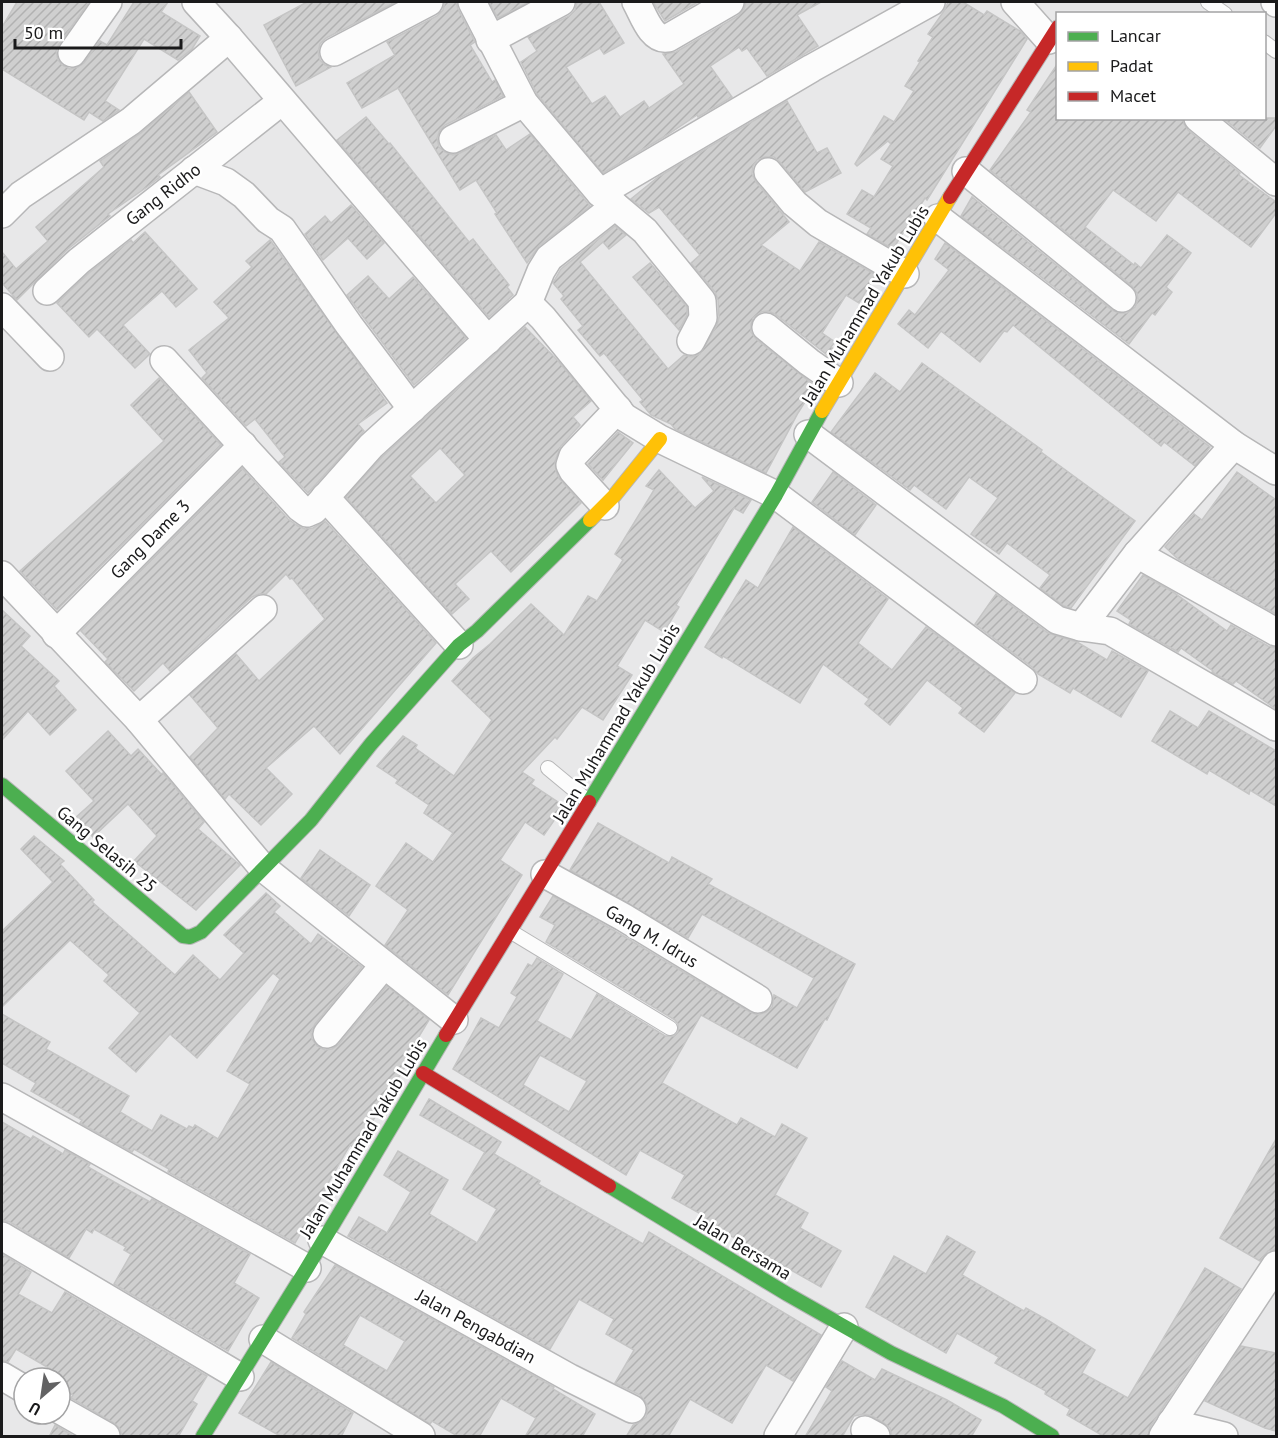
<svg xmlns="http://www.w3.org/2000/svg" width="1278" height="1438" font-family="'PT Sans',sans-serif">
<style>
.building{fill:url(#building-hatch);stroke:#c5c5c5;stroke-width:1.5;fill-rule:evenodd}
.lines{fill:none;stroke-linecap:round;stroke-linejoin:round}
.lane-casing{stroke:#b7b7b8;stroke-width:16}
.street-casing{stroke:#b7b7b8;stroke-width:30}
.fast-casing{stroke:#b7b7b8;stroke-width:16}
.slow-casing{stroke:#b7b7b8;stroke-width:16}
.jam-casing{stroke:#b7b7b8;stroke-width:16}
.lane{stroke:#fcfcfc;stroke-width:14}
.street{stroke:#fcfcfc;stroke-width:27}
.fast{stroke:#4caf50;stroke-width:14}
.slow{stroke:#ffc107;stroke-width:14}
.jam{stroke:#c62828;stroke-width:14}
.labels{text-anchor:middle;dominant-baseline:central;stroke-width:5;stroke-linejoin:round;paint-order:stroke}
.street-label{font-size:18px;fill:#1a1a1b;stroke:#fff}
</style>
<defs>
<pattern id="building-hatch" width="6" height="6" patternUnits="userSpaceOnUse" patternTransform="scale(1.5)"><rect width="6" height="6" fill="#cfcfcf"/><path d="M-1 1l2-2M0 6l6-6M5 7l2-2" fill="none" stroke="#b1b1b1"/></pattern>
</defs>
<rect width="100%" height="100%" fill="#e8e8e9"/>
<g class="building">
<polygon points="17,2 89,2 59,44 56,51 58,60 62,65 70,69 78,67 84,63 100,41 107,45 134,2 168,2 161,12 200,36 192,49 178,60 144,39 105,101 119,110 103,121 89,112 84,120 2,69 2,27"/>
<polygon points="307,2 396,2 326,38 320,44 318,52 320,60 325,65 331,67 296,86 264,25"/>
<polygon points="445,2 456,2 458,9 475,42 470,45 492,82 495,80 503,96 445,125 440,130 437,138 439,147 445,152 453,155 460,153 496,135 506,150 530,134 590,206 539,246 527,263 495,214 497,213 476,180 460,190 398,88 362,108 347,83 395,55 387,42 437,16 443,10"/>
<polygon points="489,2 529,2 498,18"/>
<polygon points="577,2 599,2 624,43 604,54 600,48 566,67 592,104 605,96 620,117 644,101 649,108 684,84 663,54 676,52 738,16 744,9 746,2 821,2 797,15 818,46 767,76 747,48 742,51 739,47 710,66 732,97 698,117 697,115 667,135 603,173 537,94 521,62 537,51 528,37 569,16 575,10"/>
<polygon points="653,2 698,2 665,21"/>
<polygon points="948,2 963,2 984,15 987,11 1020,31 1027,39 927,200 925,198 893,249 867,234 871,228 847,214 862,190 874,197 893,166 881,159 891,144 888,141 857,166 855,164 884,116 894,122 914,91 905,86 920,62 918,61 933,37 928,34 944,11"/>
<polygon points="1058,63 1058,118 1183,118 1184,124 1188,130 1240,173 1239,175 1276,202 1276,213 1251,247 1178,192 1156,221 1113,190 1085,227 1134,265 1135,263 1141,268 1167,235 1191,253 1166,287 1172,292 1155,315 1152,313 1129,344 961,216 972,197 1112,310 1119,313 1127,313 1135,307 1138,300 1137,293 1132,286 990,170 1031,112 1027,110"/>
<polygon points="189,92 217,132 158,175 160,177 147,187 108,214 110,216 68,249 17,300 2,283 2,252 16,269 48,241 36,227 104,167 100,161 141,133"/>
<polygon points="787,101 817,153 827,148 841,173 805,192 780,162 774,157 765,157 757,160 753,166 752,174 756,182 789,222 761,245 800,271 819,242 876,275 859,303 846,295 822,333 835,342 831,347 836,351 831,358 775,314 768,311 761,312 753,318 751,324 751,332 756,339 815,386 798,413 766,473 675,429 671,424 651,415 640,402 643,400 604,353 600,356 578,330 583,326 561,299 564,296 553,283 561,269 615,226 626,235 609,249 603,242 580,262 668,369 684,355 692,357 700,354 717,325 719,317 718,300 715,292 691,263 700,255 659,207 649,213 631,199 658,177"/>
<polygon points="366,117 389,144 390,143 469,242 473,239 509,285 507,287 513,295 489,317 337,140"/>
<polygon points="1223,118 1276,118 1276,126 1260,148"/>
<polygon points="351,205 384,243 367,259 348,238 323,260 305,234 325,216 331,223"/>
<polygon points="145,232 197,289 176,307 162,291 123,325 150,354 135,368 97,329 89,337 57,303 89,273 131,240 133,243"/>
<polygon points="270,240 387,403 358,424 364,431 308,493 279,462 285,457 255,419 246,426 202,378 207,373 189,350 229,318 214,302 252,267 246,261"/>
<polygon points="945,243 1210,447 1204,455 1195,466 1164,442 1161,446 1013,325 1007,332 1004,331 980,362 941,331 928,348 898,324 909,310 915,315 949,270 935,259"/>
<polygon points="650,263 687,307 687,315 679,330 633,277"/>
<polygon points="368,276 389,299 413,277 466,338 414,385 347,295"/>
<path d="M525 327 559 362 591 401 573 417 580 425 561 446 555 461 556 471 559 478 581 503 511 572 491 551 455 584 469 599 452 614 346 497 382 457ZM440 448 465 475 436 503 410 476Z"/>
<polygon points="922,363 1042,450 1041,452 1135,521 1071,608 1064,606 1040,588 1050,575 1007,543 999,554 971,534 998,498 969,477 946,509 914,485 910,490 831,432 875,373 900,392"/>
<polygon points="159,378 221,445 57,610 20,571 164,441 131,405"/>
<polygon points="618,432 633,443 603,480 588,464"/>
<polygon points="242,468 288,519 298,526 305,529 313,528 325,521 436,643 340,754 314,726 266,768 292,794 261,825 229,794 225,799 190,757 218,728 190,695 236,654 259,681 325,619 292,578 290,579 286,574 266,594 259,594 252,597 170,671 163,663 134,691 105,662 108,659 81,631"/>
<polygon points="659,470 695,508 714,491 702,477 751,500 743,513 734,508 676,605 679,607 664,632 645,620 617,666 632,675 603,720 582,707 557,739 555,737 522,772 534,780 531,784 564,806 544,835 525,822 500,860 522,875 448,995 385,945 408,910 376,886 406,843 433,862 453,833 424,813 429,805 396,783 398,780 377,766 403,736 417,745 415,748 454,776 492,720 452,681 473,658 490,644 531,604 564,635 588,596 597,601 623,560 615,554 654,490 646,486"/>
<polygon points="833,472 876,505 855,535 812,502"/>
<polygon points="1237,472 1276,500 1276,614 1178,559 1165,547 1194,514 1202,520"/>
<polygon points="793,527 888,599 858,643 892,670 926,627 1015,693 984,732 959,713 963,708 927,680 890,725 865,704 869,699 823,664 800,703 723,656 722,658 705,647 746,580 758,588"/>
<polygon points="1143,575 1173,592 1227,631 1231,625 1268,646 1276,648 1276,709 1236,681 1233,684 1212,672 1213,671 1181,648 1178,652 1129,624 1131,620 1117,611"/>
<polygon points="996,594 1048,633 1077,642 1107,660 1112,651 1148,671 1121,717 1073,688 1070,693 1038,674 1032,667 975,624"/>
<polygon points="2,610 30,636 21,646 59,681 54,686 76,710 50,735 28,711 2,740"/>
<polygon points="1170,711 1198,728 1209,711 1276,751 1276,806 1250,790 1249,794 1209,770 1207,774 1152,741"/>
<polygon points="108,731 131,756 138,749 161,774 163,773 204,822 198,829 240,865 196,910 134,861 157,836 128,804 93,837 73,820 94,801 66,771"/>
<path d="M598 823 669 863 672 857 712 879 708 884 855 964 827 1020 825 1019 797 1068 701 1015 662 1083 737 1125 741 1118 775 1137 782 1124 807 1138 775 1195 808 1213 800 1228 841 1251 821 1287 699 1218 701 1214 672 1198 685 1175 640 1150 626 1175 453 1069 481 1018 499 1028 517 997 511 993 528 964 532 966 537 958 563 974 537 1021 571 1040 597 994 665 1036H674L678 1032V1024L675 1020 546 942 555 925 540 917 553 896 615 931 750 1012 758 1015 766 1012 772 1007 774 995 797 1008 814 978 702 914 688 938 570 870ZM540 1055 587 1081 569 1112 523 1085Z"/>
<polygon points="34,836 64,861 60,864 94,900 92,902 175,975 193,955 220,980 244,953 224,935 266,893 280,906 274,912 311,944 318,934 362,967 315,1024 311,1032 312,1039 317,1046 325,1050 332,1049 339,1044 387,986 429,1020 415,1043 418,1045 356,1149 350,1145 324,1190 325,1191 295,1243 168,1172 169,1169 134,1149 132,1152 80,1123 82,1120 31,1091 36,1083 2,1063 2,1014 50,1042 46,1049 129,1096 120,1112 152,1131 161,1115 187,1129 189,1126 193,1128 195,1125 218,1139 250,1084 227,1071 280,979 273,973 197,1058 170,1034 136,1072 109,1048 140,1013 104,981 109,975 70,940 2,1007 2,931 53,882 21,849"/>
<polygon points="320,850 370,885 349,916 301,878"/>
<polygon points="429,1099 501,1142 494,1154 540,1181 538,1184 643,1244 649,1232 821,1335 793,1381 766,1365 732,1423 690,1399 668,1437 626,1437 633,1425 640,1422 646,1417 648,1407 645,1401 640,1395 615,1383 634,1350 606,1334 614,1319 579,1299 550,1349 348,1236 359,1217 387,1233 411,1192 384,1175 398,1151 448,1180 429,1214 477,1243 497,1209 463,1189 485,1152 420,1115"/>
<polygon points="2,1122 31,1139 33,1136 63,1154 65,1150 90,1164 88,1167 123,1187 150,1202 152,1199 250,1254 234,1283 259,1298 228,1351 114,1284 131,1254 124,1250 126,1247 94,1229 92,1233 86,1229 69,1258 10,1222 2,1220"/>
<polygon points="1276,1139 1276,1249 1268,1251 1260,1261 1220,1238"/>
<polygon points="947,1236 975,1252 962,1275 1024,1311 1026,1308 1049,1321 1095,1350 1082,1373 1128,1398 1205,1268 1241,1289 1150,1427 1148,1437 1105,1437 1067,1415 1070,1409 1045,1394 1046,1391 995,1363 999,1357 957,1333 946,1353 866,1307 894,1256 926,1274"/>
<polygon points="2,1254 31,1272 18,1294 52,1313 65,1292 207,1376 192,1401 197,1404 178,1437 122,1437 120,1429 114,1423 71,1398 73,1395 60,1388 61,1375 16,1349 8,1362 2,1360"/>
<path d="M335 1265 554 1387 553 1389 595 1414 582 1437H525L536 1418 501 1398 479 1437H459L432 1421 430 1424 292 1338 306 1314 304 1312ZM360 1315 405 1341 387 1371 343 1345Z"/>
<polygon points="1241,1346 1276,1353 1276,1431 1265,1428 1205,1401"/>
<polygon points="842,1361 875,1380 882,1369 947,1400 981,1420 971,1437 892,1437 890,1428 884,1423 872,1416 864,1414 854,1416 842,1437 805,1437 832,1391 826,1387"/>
<polygon points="271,1362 353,1413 341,1437 282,1437 239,1413"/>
<polygon points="55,1425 75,1437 49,1437"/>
</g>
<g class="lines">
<defs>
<g id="lane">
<polyline points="1208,2 1225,14"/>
<polyline points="1264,42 1276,51"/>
<polyline points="548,768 589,802"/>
<polyline points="510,931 670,1028"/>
</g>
<g id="street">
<polyline points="196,2 229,38 488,340"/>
<polyline points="472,2 524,103 600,193 645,231 702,301 703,318 691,341"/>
<path d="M636 2C643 14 651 41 668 38L730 2"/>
<polyline points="1015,2 1049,40"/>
<polyline points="1275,2 1276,3"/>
<polyline points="490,40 561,2"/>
<polyline points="334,52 429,2"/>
<polyline points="72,53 108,2"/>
<polyline points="1198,118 1276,182"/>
<polyline points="453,139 524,103"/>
<polyline points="194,170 226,182 244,195 268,220 282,229 349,325 412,409"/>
<polyline points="966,171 1122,298"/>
<polyline points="768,172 794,203 818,223 905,274"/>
<polyline points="600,193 812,68 931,2"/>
<polyline points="2,214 21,195 131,121 229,38"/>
<polyline points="938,218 1234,445 1276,471"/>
<polyline points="47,291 79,261 282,101"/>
<polyline points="528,303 543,318 624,417 660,439 776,495 1023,680"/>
<polyline points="2,307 50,357"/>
<polyline points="766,327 809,362 839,383"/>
<polyline points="164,360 300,508 307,513 314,510 371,446 528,303 541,271 549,258 615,206"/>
<polyline points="808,434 1057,620 1081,627 1110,631 1276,727"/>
<polyline points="325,497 459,645"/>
<polyline points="605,506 573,471 570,465 573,456 618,409"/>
<polyline points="1137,554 1276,632"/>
<polyline points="2,575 139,720 262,867 454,1020"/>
<polyline points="1081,627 1137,554 1234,445"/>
<polyline points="56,634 243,445"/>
<polyline points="139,720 263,609"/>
<polyline points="545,874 623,917 758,999"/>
<polyline points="327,1034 384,965"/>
<polyline points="2,1097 307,1268"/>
<polyline points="2,1236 240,1377"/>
<polyline points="322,1240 570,1378 632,1409"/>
<polyline points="263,1339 421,1436"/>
<polyline points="2,1376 24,1389"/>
<polyline points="60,1410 106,1436"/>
<polyline points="1171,1423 1224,1436"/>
<polyline points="865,1430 876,1436"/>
<polyline points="778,1436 844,1327"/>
<polyline points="1163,1436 1276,1265"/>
</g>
<g id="fast">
<polyline points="2,785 183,936 190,937 201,932 311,820 371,744 459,645 477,631 590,520"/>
<polyline points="589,802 776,495 822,411"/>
<polyline points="609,1186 787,1294 891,1353 1003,1406 1052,1436"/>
<polyline points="203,1436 307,1268 446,1035"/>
</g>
<g id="slow">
<polyline points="822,411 950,197"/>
<polyline points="590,520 614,496 660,439"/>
</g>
<g id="jam">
<polyline points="950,197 1058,27"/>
<polyline points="446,1035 589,802"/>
<polyline points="423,1073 609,1186"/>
</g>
</defs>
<use href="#lane" class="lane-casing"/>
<use href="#street" class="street-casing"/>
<use href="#fast" class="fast-casing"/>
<use href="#slow" class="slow-casing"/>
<use href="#jam" class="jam-casing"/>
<use href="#lane" class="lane"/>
<use href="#street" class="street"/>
<use href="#fast" class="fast"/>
<use href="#slow" class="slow"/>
<use href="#jam" class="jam"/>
</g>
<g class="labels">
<g class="street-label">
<text transform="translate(163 194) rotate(-38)">Gang Ridho</text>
<text transform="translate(865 305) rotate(-59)">Jalan Muhammad Yakub Lubis</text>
<text transform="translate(150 539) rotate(-45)">Gang Dame 3</text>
<text transform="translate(616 723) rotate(-59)">Jalan Muhammad Yakub Lubis</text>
<text transform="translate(107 849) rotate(40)">Gang Selasih 25</text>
<text transform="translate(652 936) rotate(31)">Gang M. Idrus</text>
<text transform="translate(363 1138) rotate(-59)">Jalan Muhammad Yakub Lubis</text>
<text transform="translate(743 1247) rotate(31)">Jalan Bersama</text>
<text transform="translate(476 1326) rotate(29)">Jalan Pengabdian</text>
</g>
</g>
<rect width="1278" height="1438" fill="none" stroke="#1a1a1b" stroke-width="6"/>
<rect x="1056" y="12" width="210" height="108" fill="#ffffff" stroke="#a3a3a4" stroke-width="1.5"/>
<rect x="1068" y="32" width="30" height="9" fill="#4caf50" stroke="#a3a3a4" stroke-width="1.5"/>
<text x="1110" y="42" font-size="18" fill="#1a1a1b">Lancar</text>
<rect x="1068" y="62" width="30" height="9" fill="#ffc107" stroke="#a3a3a4" stroke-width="1.5"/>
<text x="1110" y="72" font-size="18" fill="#1a1a1b">Padat</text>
<rect x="1068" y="92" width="30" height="9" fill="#c62828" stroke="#a3a3a4" stroke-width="1.5"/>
<text x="1110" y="102" font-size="18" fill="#1a1a1b">Macet</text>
<g transform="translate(42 1396) rotate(209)"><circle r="28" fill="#ffffff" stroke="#a3a3a4" stroke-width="1.5"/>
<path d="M0-4.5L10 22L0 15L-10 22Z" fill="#626263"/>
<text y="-9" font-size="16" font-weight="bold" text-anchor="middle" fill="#1a1a1b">U</text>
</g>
<path d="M15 39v9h166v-9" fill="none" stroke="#1a1a1b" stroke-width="3"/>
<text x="24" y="39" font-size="18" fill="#1a1a1b" stroke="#ffffff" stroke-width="4.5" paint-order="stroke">50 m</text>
</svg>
